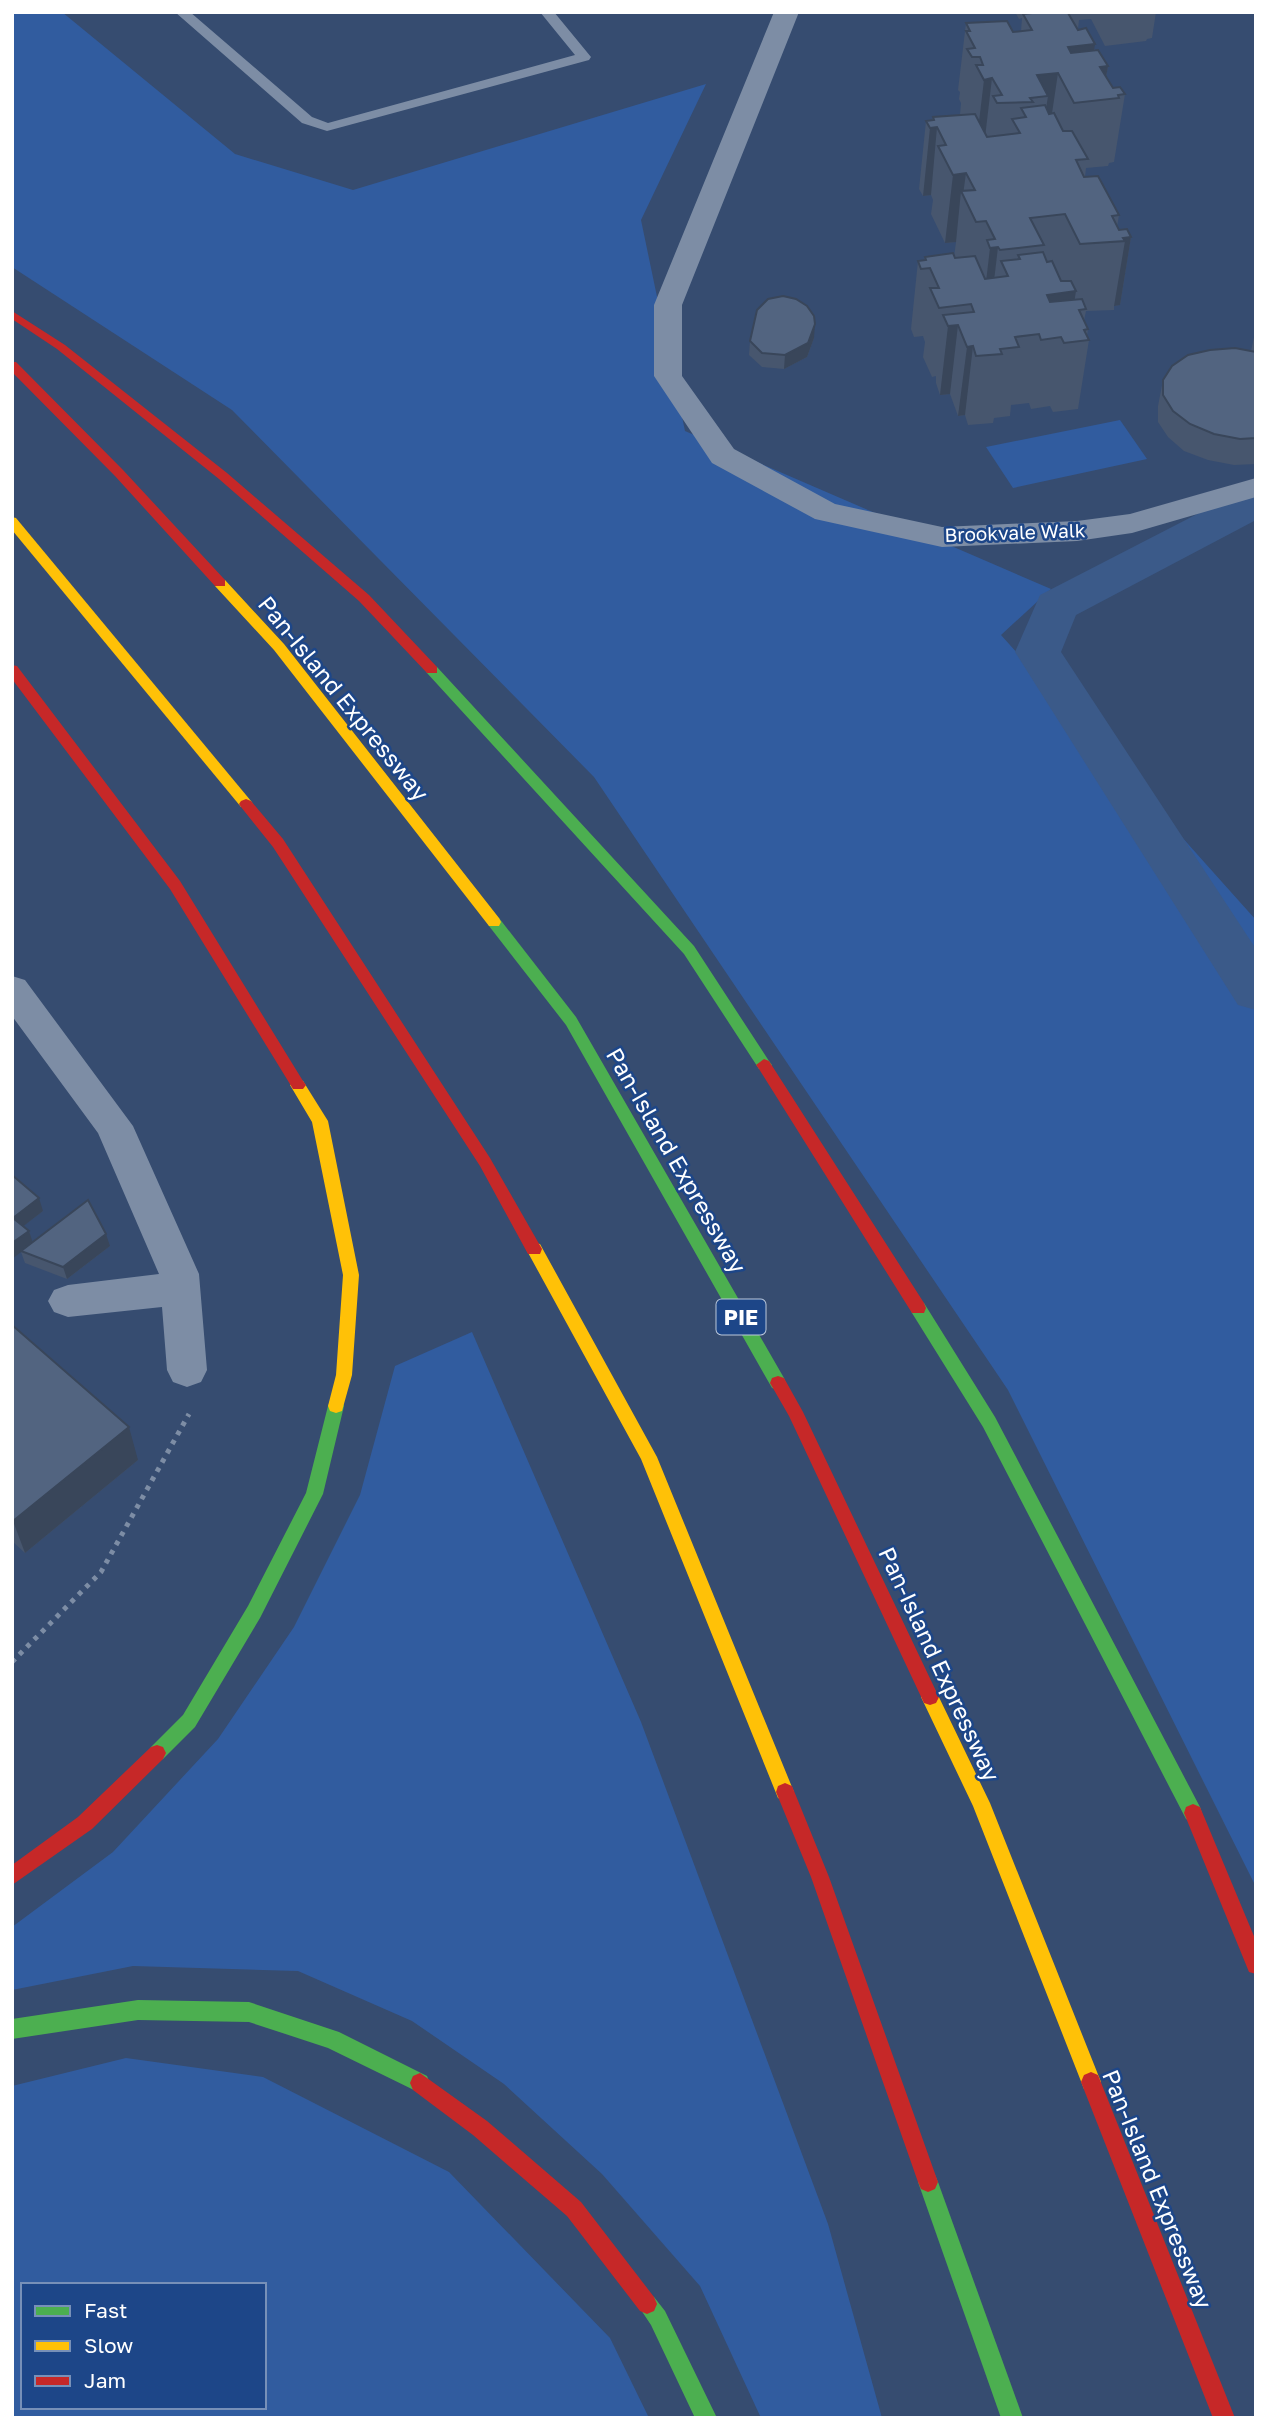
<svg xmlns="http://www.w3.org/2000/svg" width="1268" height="2430" font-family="'Golos Text',sans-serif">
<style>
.green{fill:#315c9f;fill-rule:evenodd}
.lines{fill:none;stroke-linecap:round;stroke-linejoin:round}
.canal{fill:#3b5a89;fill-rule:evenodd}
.path{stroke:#7d8da5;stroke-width:5;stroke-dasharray:4.5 6;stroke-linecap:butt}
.lane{fill:#7d8da5;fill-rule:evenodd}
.street{fill:#7d8da5;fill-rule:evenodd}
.fast{fill:#4caf50;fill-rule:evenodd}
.slow{fill:#ffc107;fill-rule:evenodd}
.jam{fill:#c62828;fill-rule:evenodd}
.wall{fill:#47566e}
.shaded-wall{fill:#39465a}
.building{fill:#526480;stroke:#39465a;stroke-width:2}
.labels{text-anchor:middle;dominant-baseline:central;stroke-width:5;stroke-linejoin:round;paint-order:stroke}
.far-street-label{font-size:19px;fill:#fff;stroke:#1d4688}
.shield{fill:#1d4688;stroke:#bbc8db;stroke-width:2}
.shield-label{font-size:21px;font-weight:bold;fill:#fff}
.street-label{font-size:23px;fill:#fff;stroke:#1d4688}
</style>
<rect width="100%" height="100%" fill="#364c70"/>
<g class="green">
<polygon points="12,12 62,12 235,154 353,190 706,84 641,220 685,431 1051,589 1001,635 1256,920 1256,1887 1008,1390 594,777 232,410 12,267"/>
<polygon points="1120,420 1147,459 1013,488 986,447"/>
<polygon points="472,1332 641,1722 828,2224 882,2418 761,2418 700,2286 602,2174 504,2084 412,2021 298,1971 133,1966 12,1990 12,1927 113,1852 218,1739 294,1627 360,1495 395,1366"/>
<path d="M126 2058 263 2077 449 2172 610 2338 649 2418H12V2086ZM23 2285H264V2407H23Z"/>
</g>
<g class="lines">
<polygon class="canal" points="1256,488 1256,520 1076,615 1061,652 1256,949 1256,1010 1238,1005 1015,652 1040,595 1240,492"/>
<polyline class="path" points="12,1662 101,1572 189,1414"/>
<polygon class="lane" points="175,12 190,12 312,117 328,123 575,55 540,12 554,12 591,57 589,60 327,131 302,123"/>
<g class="street">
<polygon points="774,12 799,12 682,305 682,376 734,449 835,504 942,527 1077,521 1130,514 1256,478 1256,497 1132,533 1077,541 942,547 815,519 712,463 654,376 654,305"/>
<polygon points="12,976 25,980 133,1126 199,1274 207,1370 201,1382 187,1387 173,1382 167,1370 162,1307 68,1317 54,1312 48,1301 54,1290 68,1285 159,1274 98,1133 12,1016"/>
</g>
<g class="fast">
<polygon points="432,666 437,667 694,946 769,1061 772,1065 769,1069 759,1069 684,954 427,673 425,670"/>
<polygon points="494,917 499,918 576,1017 784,1378 786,1383 784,1388 778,1390 772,1388 566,1025 489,926 487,922 489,918"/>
<polygon points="918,1301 924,1303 995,1417 1200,1807 1202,1813 1200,1819 1193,1822 1186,1819 983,1427 912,1313 910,1308 912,1303"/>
<polygon points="336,1399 342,1401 344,1406 323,1494 260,1618 195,1727 163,1759 157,1761 151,1759 148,1753 151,1747 183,1715 248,1606 306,1493 328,1406 330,1401"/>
<polygon points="138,2000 249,2002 339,2032 427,2076 430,2083 427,2090 420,2093 328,2048 249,2022 138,2020 12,2039 12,2019"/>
<polygon points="928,2172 935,2175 938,2182 1023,2418 1001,2418 918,2182 921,2175"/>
<polygon points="647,2294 654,2297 665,2311 717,2418 695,2418 651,2325 637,2304 640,2297"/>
</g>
<g class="slow">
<polygon points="12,517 16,518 251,801 253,804 251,807 241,807 12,530"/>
<polygon points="220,579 225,580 284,644 499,918 501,922 499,926 489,926 274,650 215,586 215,580"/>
<polygon points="298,1079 303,1081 328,1121 359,1275 352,1375 342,1411 336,1413 330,1411 328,1406 336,1375 343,1275 312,1122 290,1085"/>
<polygon points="534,1243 540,1244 657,1457 794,1792 792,1798 785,1801 778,1798 641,1459 526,1249 528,1244"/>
<polygon points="930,1689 936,1691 990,1803 1101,2082 1098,2089 1091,2092 1084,2089 973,1806 921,1697 924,1691"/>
</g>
<g class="jam">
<polygon points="12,311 65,345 227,473 369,595 437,667 437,673 427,673 359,601 219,479 57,349 12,319"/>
<polygon points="12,362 16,362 123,470 225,580 225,586 215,586 115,476 12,372"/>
<polygon points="12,665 17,666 180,881 303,1081 306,1085 303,1089 293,1089 170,889 12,679"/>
<polygon points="246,799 251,801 283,839 490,1158 542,1249 540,1254 528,1254 480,1166 273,847 241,807 239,804 241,801"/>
<polygon points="764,1059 769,1061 924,1303 926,1308 924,1313 912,1313 759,1069 756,1065"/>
<polygon points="778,1376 784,1378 803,1412 936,1691 939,1697 936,1703 930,1705 924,1703 789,1416 770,1383 772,1378"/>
<polygon points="157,1745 163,1747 166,1753 163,1759 92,1829 12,1885 12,1865 78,1817 151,1747"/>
<polygon points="785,1783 792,1786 829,1877 938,2182 935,2189 928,2192 921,2189 918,2182 811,1877 776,1792 778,1786"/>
<polygon points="1193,1804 1200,1807 1256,1941 1256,1974 1249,1972 1184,1813 1186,1807"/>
<polygon points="1091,2072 1098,2075 1235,2418 1213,2418 1081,2082 1084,2075"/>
<polygon points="420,2073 487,2121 581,2202 654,2297 657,2304 654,2311 647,2314 640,2311 567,2216 473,2135 413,2090 410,2083 413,2076"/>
</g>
</g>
<g class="wall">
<polygon points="1015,12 1156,12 1152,38 1147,39 1146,41 1105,46 1091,19 1079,20 1078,29 1108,66 1106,77 1113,88 1125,94 1114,162 1109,163 1108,166 1086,168 1085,177 1119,215 1117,227 1119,230 1131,237 1120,305 1114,306 1114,310 1086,311 1084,321 1088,329 1087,336 1089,340 1078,409 1053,412 1050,406 1031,409 1029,403 1011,405 1010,416 994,418 993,423 968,425 965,415 958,416 950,394 940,395 936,383 936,376 932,377 923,357 925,342 923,336 914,337 911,329 918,261 924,260 925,257 954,257 956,242 945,243 931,214 933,200 931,195 923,196 919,189 926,121 932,121 933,117 960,115 961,103 959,99 960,92 958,90 966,23 1013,32 1021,31 1022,18 1019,19"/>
<polygon points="1256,328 1256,464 1234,465 1208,460 1184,451 1168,437 1158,422 1158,406 1163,380 1251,351"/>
<polygon points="814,338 807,357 784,369 762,367 749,355 750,341"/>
<polygon points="12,1175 43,1211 23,1226 29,1231 32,1242 110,1246 67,1279 25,1263 21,1252"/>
<polygon points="12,1325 138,1460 25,1553 12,1541"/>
</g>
<g class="shaded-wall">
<polygon points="1095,44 1086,101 1068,47"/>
<polygon points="1108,66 1102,100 1100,67"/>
<polygon points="1058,73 1048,140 1041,141 1048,96 1037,75"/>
<polygon points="992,78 984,146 976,147 984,80"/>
<polygon points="937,127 931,195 923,196 930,128"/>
<polygon points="966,173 963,195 961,191 956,242 945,243 953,175"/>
<polygon points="1131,237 1120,305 1114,306 1125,241 1123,238"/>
<polygon points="998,247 990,315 982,316 990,248"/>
<polygon points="1076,291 1068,342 1047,295"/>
<polygon points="815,324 814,338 807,357 784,369 785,355"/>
<polygon points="958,325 950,394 940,395 948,326"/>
<polygon points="973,346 965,415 958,416 967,347"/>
<polygon points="39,1198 43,1211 17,1231 13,1218"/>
<polygon points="29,1231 33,1243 12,1259 12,1243"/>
<polygon points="106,1234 110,1246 67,1279 63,1267"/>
<polygon points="129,1427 138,1460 25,1553 13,1521"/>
</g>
<g class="building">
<polygon points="1041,12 1075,12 1068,13 1078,30 1086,28 1095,44 1068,47 1071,53 1098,50 1108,66 1100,67 1113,88 1120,87 1125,94 1118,95 1119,98 1074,103 1058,73 1037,75 1048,96 1030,98 1033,102 997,103 993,96 1002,95 992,78 984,80 976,65 983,65 980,57 972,57 967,49 975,48 966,31 970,31 966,23 1007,21 1013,32 1032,30 1023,14"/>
<polygon points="1045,105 1049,114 1054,113 1063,131 1072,131 1088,159 1076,160 1084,177 1098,176 1119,215 1112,216 1119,230 1127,229 1131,237 1123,238 1125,241 1080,244 1065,214 1030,218 1044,245 1000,250 998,247 990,248 987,240 995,239 986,221 976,222 961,191 975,190 966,173 953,175 938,146 946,145 937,127 930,128 926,121 934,120 933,117 975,114 987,137 1020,133 1012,119 1026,117 1021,108"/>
<polygon points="1043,252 1047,262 1052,261 1061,281 1071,281 1076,291 1047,295 1050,302 1082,299 1086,309 1079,310 1088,329 1084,330 1089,340 1064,343 1061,337 1041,340 1039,334 1015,337 1019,347 1000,349 1002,354 976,356 973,346 967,347 958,325 948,326 943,315 974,312 971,304 939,308 930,288 939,288 930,268 921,269 918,261 926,260 925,257 953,253 955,258 975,256 985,279 1008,276 1001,261 1020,259 1018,255"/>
<polygon points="783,296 796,299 807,306 814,316 815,324 808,343 785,355 762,353 750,341 757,310 768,299"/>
<polygon points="1235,348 1256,352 1256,438 1240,439 1214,434 1190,424 1173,411 1163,395 1163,380 1172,366 1188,355 1210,350"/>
<polygon points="12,1175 39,1198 13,1218 29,1231 12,1243"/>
<polygon points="88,1200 106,1234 63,1267 21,1251"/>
<polygon points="12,1325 129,1427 13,1521 12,1521"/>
</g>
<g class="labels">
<g class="far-street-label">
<text transform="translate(1015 532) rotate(-2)">Brookvale Walk</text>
</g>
<rect class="shield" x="716.5" y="1299.5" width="49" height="35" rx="5"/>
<g class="shield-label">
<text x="741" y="1317">PIE</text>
</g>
<g class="street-label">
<text transform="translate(344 698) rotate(51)">Pan-Island Expressway</text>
<text transform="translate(677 1160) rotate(60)">Pan-Island Expressway</text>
<text transform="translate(940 1664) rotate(65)">Pan-Island Expressway</text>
<text transform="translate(1158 2189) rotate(68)">Pan-Island Expressway</text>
</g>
</g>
<rect width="1268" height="2430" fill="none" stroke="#ffffff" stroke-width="28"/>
<rect x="21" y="2283" width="245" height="126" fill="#1d4688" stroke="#7790b8" stroke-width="2"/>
<rect x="35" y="2306" width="35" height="10" fill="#4caf50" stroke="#7790b8" stroke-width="2"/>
<text x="84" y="2318" font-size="21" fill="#ffffff">Fast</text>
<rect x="35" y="2341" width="35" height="10" fill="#ffc107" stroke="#7790b8" stroke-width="2"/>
<text x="84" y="2353" font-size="21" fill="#ffffff">Slow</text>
<rect x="35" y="2376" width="35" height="10" fill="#c62828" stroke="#7790b8" stroke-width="2"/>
<text x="84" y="2388" font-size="21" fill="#ffffff">Jam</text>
</svg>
